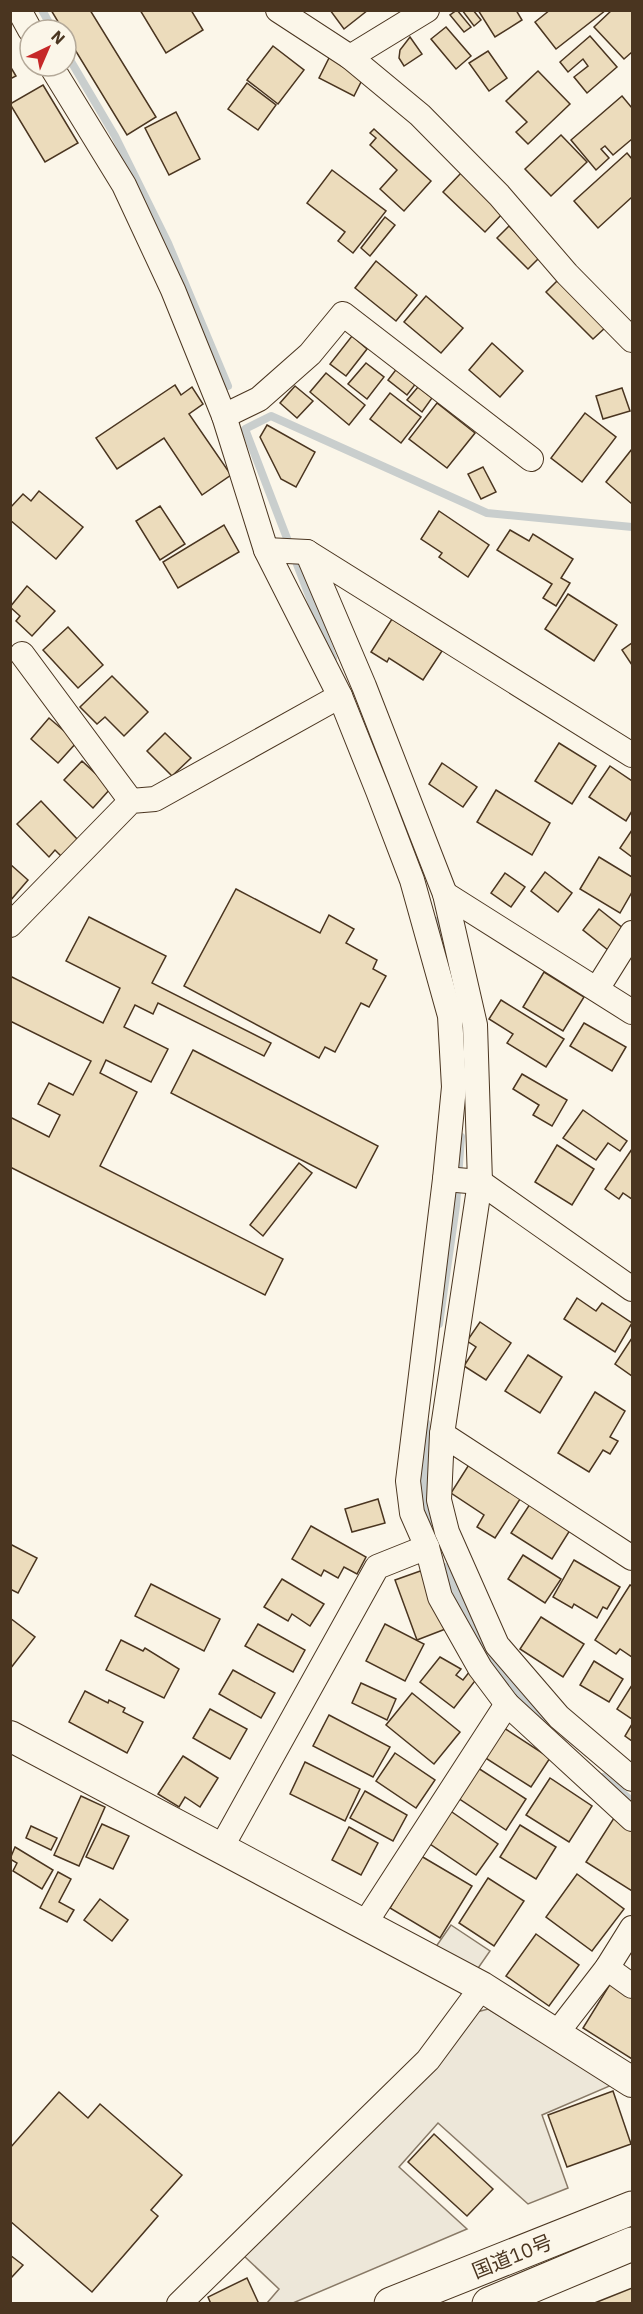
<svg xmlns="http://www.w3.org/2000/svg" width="643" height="2314" font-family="'IBM Plex Sans','Noto Sans JP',sans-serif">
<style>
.parking{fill:#ede7d9;stroke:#887966;stroke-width:1.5}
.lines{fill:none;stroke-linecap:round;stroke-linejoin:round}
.stream{stroke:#c9cecd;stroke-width:8}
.building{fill:#ecdcbc;stroke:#4a3520;stroke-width:1.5}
.minor-casing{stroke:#4a3520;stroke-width:26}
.tertiary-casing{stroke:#4a3520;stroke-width:32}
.trunk-casing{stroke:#4a3520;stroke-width:35}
.minor{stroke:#fbf6e9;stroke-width:24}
.tertiary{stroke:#fbf6e9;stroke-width:30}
.trunk{stroke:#fbf6e9;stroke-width:33}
.labels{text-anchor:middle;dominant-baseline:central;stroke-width:4.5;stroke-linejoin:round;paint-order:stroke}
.street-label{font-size:20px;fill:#4a3520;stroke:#fbf6e9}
</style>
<rect width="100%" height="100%" fill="#fbf6e9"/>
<g class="parking">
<polygon points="451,1925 490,1951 474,1974 435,1948"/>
<polygon points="488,2009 612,2085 542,2115 568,2188 528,2204 438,2123 399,2167 467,2229 293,2303 267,2303 279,2289 243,2255 477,2012"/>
</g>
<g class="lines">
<g class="stream">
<polyline points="42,10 53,30"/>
<polyline points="66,53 115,136 168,243 228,386"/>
<polyline points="333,658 245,429 271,416 487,513 632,527"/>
<polyline points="436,921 447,964"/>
<polyline points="439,1324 456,1206 461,1137"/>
<polyline points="426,1423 424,1494 434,1538"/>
<polyline points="444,1567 493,1665 550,1727"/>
<polyline points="603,1777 632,1801"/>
</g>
</g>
<g class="building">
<polygon points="51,10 90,10 156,117 127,135 66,35 66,30 63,30"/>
<polygon points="140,10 191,10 203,30 166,53"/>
<polygon points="330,10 368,10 344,29"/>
<polygon points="457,10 471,27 464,32 450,15"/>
<polygon points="462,10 473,10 481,20 474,26"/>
<polygon points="478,10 516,10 522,20 495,37"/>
<polygon points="550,10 606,10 556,49 535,22"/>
<polygon points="612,10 632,10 632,52 624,59 594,27"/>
<polygon points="446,27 471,56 456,69 431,39"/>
<polygon points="590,36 617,67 587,93 574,77 588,66 583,59 568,72 560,62"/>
<polygon points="410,37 422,54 404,66 399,58 400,50"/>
<polygon points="273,46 304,70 278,104 247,80"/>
<polygon points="488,51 507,78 489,91 469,63"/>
<polygon points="330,56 365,74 354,96 319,78"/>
<polygon points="10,66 16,76 10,79"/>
<polygon points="538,71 570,104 528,144 516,132 527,122 506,101"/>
<polygon points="247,83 276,105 258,130 228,109"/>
<polygon points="43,85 78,143 45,162 10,104"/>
<polygon points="622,96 632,108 632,139 613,155 605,146 601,149 609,158 596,170 571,140"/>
<polygon points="176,112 200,159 169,175 145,128"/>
<polygon points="374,129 431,181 404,211 380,189 397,170 370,145 376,138 370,133"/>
<polygon points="561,135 587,162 551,196 525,169"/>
<polygon points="627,153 632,159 632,197 598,228 574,201"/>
<polygon points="332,170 386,211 353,253 338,241 345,232 307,203"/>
<polygon points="461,173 503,213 485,232 443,192"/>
<polygon points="385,217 395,225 370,256 361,248"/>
<polygon points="509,226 540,257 528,269 497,238"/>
<polygon points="376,261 417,295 396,321 355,288"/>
<polygon points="559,279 606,327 593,339 546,292"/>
<polygon points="426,296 463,328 441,353 404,322"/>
<polygon points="352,336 367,349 346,376 330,364"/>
<polygon points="492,343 523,371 500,397 469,370"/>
<polygon points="366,363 384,377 367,399 348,384"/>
<polygon points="398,367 417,382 407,395 388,380"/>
<polygon points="326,373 365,405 349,425 310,392"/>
<polygon points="175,385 181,395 192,387 203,404 189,414 231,475 202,495 164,438 117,469 96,438"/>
<polygon points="295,386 313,401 297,418 280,403"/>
<polygon points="418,387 432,398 422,412 407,400"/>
<polygon points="622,388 630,411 603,419 596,396"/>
<polygon points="390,393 421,417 401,443 370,419"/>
<polygon points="437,403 475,433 447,468 409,439"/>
<polygon points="585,413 616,437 582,482 551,458"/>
<polygon points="267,425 315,452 296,487 281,479 260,437"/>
<polygon points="632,449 632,504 606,482"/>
<polygon points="483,467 496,492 481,499 468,474"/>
<polygon points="39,491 83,527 56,559 10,520 10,508 23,494 31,501"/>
<polygon points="160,506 185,544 160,560 136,521"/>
<polygon points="439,511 489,545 468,577 439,557 442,553 421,539"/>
<polygon points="224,525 239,552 178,588 163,562"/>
<polygon points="510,530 529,541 533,534 573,559 561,578 570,583 556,606 543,598 552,584 497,550"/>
<polygon points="27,586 55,611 32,636 16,621 20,616 10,607"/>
<polygon points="568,594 617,625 594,661 545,629"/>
<polygon points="392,619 442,651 423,680 389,658 387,662 371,652"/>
<polygon points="68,627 103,665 78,688 43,650"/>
<polygon points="632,643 632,665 622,650"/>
<polygon points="112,676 148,712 124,736 105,717 97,724 80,707"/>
<polygon points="49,718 77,742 58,763 31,739"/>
<polygon points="165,733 191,758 172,776 147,751"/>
<polygon points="559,743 596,766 572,804 535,781"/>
<polygon points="82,761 111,788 93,808 64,780"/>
<polygon points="442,763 477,787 463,807 429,784"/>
<polygon points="610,766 632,781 632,811 626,821 589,797"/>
<polygon points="496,790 550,823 532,855 477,822"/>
<polygon points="41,801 78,840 61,856 55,850 49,857 17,824"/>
<polygon points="632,830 632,857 620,848"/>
<polygon points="599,857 632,877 632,892 620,913 580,889"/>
<polygon points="10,864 28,880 10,901"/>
<polygon points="545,872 572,893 558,912 531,891"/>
<polygon points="505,873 525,887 511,907 491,893"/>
<polygon points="236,889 320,933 329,915 354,929 346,943 377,960 373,969 386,976 369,1007 361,1003 335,1052 325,1047 319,1058 184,986"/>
<polygon points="599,909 624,929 608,950 583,930"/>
<polygon points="89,917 166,956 152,983 271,1043 264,1056 158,1003 153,1014 135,1005 124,1027 168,1049 151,1082 106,1060 100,1073 137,1092 100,1166 283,1259 265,1295 10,1167 10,1117 49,1137 60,1115 38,1104 49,1083 73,1095 91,1061 10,1021 10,976 103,1023 120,988 66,961"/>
<polygon points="544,972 584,997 563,1031 523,1007"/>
<polygon points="501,1000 564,1039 546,1067 507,1043 513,1034 489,1019"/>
<polygon points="584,1023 626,1047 612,1071 570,1046"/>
<polygon points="193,1050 378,1146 356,1188 171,1093"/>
<polygon points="522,1074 567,1100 552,1126 533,1115 539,1105 513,1089"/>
<polygon points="583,1110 627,1141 620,1151 608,1143 596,1160 563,1138"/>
<polygon points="557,1145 594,1169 572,1205 535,1182"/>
<polygon points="632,1149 632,1199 623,1193 619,1199 605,1189"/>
<polygon points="299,1163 312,1173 263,1236 250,1225"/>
<polygon points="577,1298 596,1311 602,1303 632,1323 615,1352 564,1319"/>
<polygon points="480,1322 511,1343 486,1380 464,1366 476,1347 467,1341"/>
<polygon points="632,1338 632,1376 615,1364"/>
<polygon points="528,1355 562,1377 540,1413 505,1391"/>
<polygon points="595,1392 625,1411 610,1437 618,1441 610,1454 603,1450 589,1472 558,1453"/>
<polygon points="470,1463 522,1496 495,1538 477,1527 484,1515 451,1493"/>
<polygon points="378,1499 385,1523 352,1532 345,1509"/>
<polygon points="532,1501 572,1527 552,1559 511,1533"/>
<polygon points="311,1526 366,1557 357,1574 344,1567 338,1578 324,1570 321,1576 292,1559"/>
<polygon points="10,1544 37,1558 18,1593 10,1589"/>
<polygon points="523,1555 561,1579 545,1603 508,1579"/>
<polygon points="574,1560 620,1587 607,1609 603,1607 597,1618 574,1604 572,1608 553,1597"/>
<polygon points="426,1569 448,1628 417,1640 395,1580"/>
<polygon points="282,1579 324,1604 310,1626 292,1614 288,1621 264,1607"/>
<polygon points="151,1584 220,1619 204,1651 135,1616"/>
<polygon points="630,1585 632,1586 632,1657 620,1649 616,1654 595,1640"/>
<polygon points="541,1617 584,1644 563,1677 520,1649"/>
<polygon points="10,1618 35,1637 10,1669"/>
<polygon points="258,1624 305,1650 293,1672 245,1646"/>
<polygon points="385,1624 424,1644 405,1681 366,1661"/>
<polygon points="121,1640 143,1651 145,1648 179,1669 164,1698 106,1670"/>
<polygon points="440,1657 461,1669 456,1675 463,1680 470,1671 478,1677 454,1708 420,1682"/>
<polygon points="594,1661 623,1679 609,1702 580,1685"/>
<polygon points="233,1670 275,1693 261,1718 219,1694"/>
<polygon points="361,1683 396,1699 387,1720 352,1703"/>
<polygon points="632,1685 632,1719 617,1709"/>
<polygon points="85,1691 108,1703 109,1700 125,1708 123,1712 143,1722 127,1753 69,1722"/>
<polygon points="412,1693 460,1732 434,1764 386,1725"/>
<polygon points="210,1709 247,1729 230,1759 193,1738"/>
<polygon points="329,1715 390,1747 373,1777 313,1746"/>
<polygon points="632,1724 632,1741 625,1736"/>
<polygon points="504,1728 550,1758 531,1787 484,1757"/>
<polygon points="395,1753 435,1780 416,1808 376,1781"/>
<polygon points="183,1756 218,1778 200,1807 185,1797 179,1807 158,1794"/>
<polygon points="305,1762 360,1789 345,1821 290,1794"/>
<polygon points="478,1768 526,1799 506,1830 458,1798"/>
<polygon points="550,1778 592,1806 569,1842 526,1815"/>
<polygon points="365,1791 407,1815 393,1841 350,1818"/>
<polygon points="81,1796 105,1807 79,1866 54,1855"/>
<polygon points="449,1810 498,1844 476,1875 427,1842"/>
<polygon points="614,1818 632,1830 632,1891 586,1862"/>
<polygon points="102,1824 129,1836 113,1869 86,1857"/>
<polygon points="520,1825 556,1847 536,1879 500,1857"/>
<polygon points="31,1826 57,1838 51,1850 26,1838"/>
<polygon points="349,1827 378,1843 361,1875 332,1860"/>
<polygon points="15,1847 53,1870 42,1889 13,1871 17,1863 10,1859"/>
<polygon points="421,1856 472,1886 440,1938 390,1908"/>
<polygon points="58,1872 71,1879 59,1902 74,1910 67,1922 40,1908"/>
<polygon points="577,1874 624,1909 592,1951 546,1917"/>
<polygon points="488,1878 524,1901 494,1946 459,1923"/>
<polygon points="100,1899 128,1920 112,1941 84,1920"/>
<polygon points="536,1934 579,1965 549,2006 506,1976"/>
<polygon points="612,1981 632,1993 632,2059 583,2028"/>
<polygon points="613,2091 631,2144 567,2167 548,2115"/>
<polygon points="59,2092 88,2118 100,2104 182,2175 151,2210 158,2216 92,2292 10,2221 10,2148"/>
<polygon points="434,2134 493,2189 467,2216 408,2162"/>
<polygon points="10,2255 23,2265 10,2279"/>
<polygon points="247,2278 259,2304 211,2304 208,2297"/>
<polygon points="632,2288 632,2304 592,2304"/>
</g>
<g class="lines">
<defs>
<g id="minor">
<polyline points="19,10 30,30"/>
<polyline points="278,10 350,57 420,115 499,195 567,274 632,340"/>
<polyline points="350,57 427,10"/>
<polyline points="51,66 124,185 173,290 224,416 266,550 340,696 378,791 412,880 450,1016 454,1087 445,1179 408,1481 412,1513 427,1547 440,1597 480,1668 507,1704 632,1819"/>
<polyline points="224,416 259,399 310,354 343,314 531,459"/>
<polyline points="266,550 307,552 632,755"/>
<polyline points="307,552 364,686 445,894 475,1025 480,1182 442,1434 439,1500 447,1532 497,1645 559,1717 632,1779"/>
<polyline points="22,654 131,801"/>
<polyline points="445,894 632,1012"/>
<polyline points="10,925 131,801 155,799 340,696"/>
<polyline points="597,989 632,933"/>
<polyline points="445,1179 480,1182 632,1289"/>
<polyline points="442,1434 632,1558"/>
<polyline points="221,1848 377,1567 427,1547"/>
<polyline points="364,1925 507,1704"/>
<polyline points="607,1968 632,1986"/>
<polyline points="556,2034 607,1968 632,1928"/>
<polyline points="179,2304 428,2060 482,1987"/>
</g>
<polyline id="tertiary" points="10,1736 482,1987 632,2082"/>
<g id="trunk">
<polyline points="391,2304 632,2208"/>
<polyline points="489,2304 632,2244"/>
</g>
</defs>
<use href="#minor" class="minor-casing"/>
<use href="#tertiary" class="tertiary-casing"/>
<use href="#trunk" class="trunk-casing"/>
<use href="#minor" class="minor"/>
<use href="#tertiary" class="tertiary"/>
<use href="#trunk" class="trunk"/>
</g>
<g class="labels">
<g class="street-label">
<text transform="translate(512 2256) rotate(-22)">国道10号</text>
</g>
</g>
<rect width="643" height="2314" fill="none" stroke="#4a3520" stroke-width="24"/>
<g transform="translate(48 48) rotate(44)"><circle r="28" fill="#fbf6e9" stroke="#b4a999" stroke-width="1.5"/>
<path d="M0-4.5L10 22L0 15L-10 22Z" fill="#c62828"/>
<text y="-9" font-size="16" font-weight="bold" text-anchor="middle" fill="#4a3520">N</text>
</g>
</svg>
